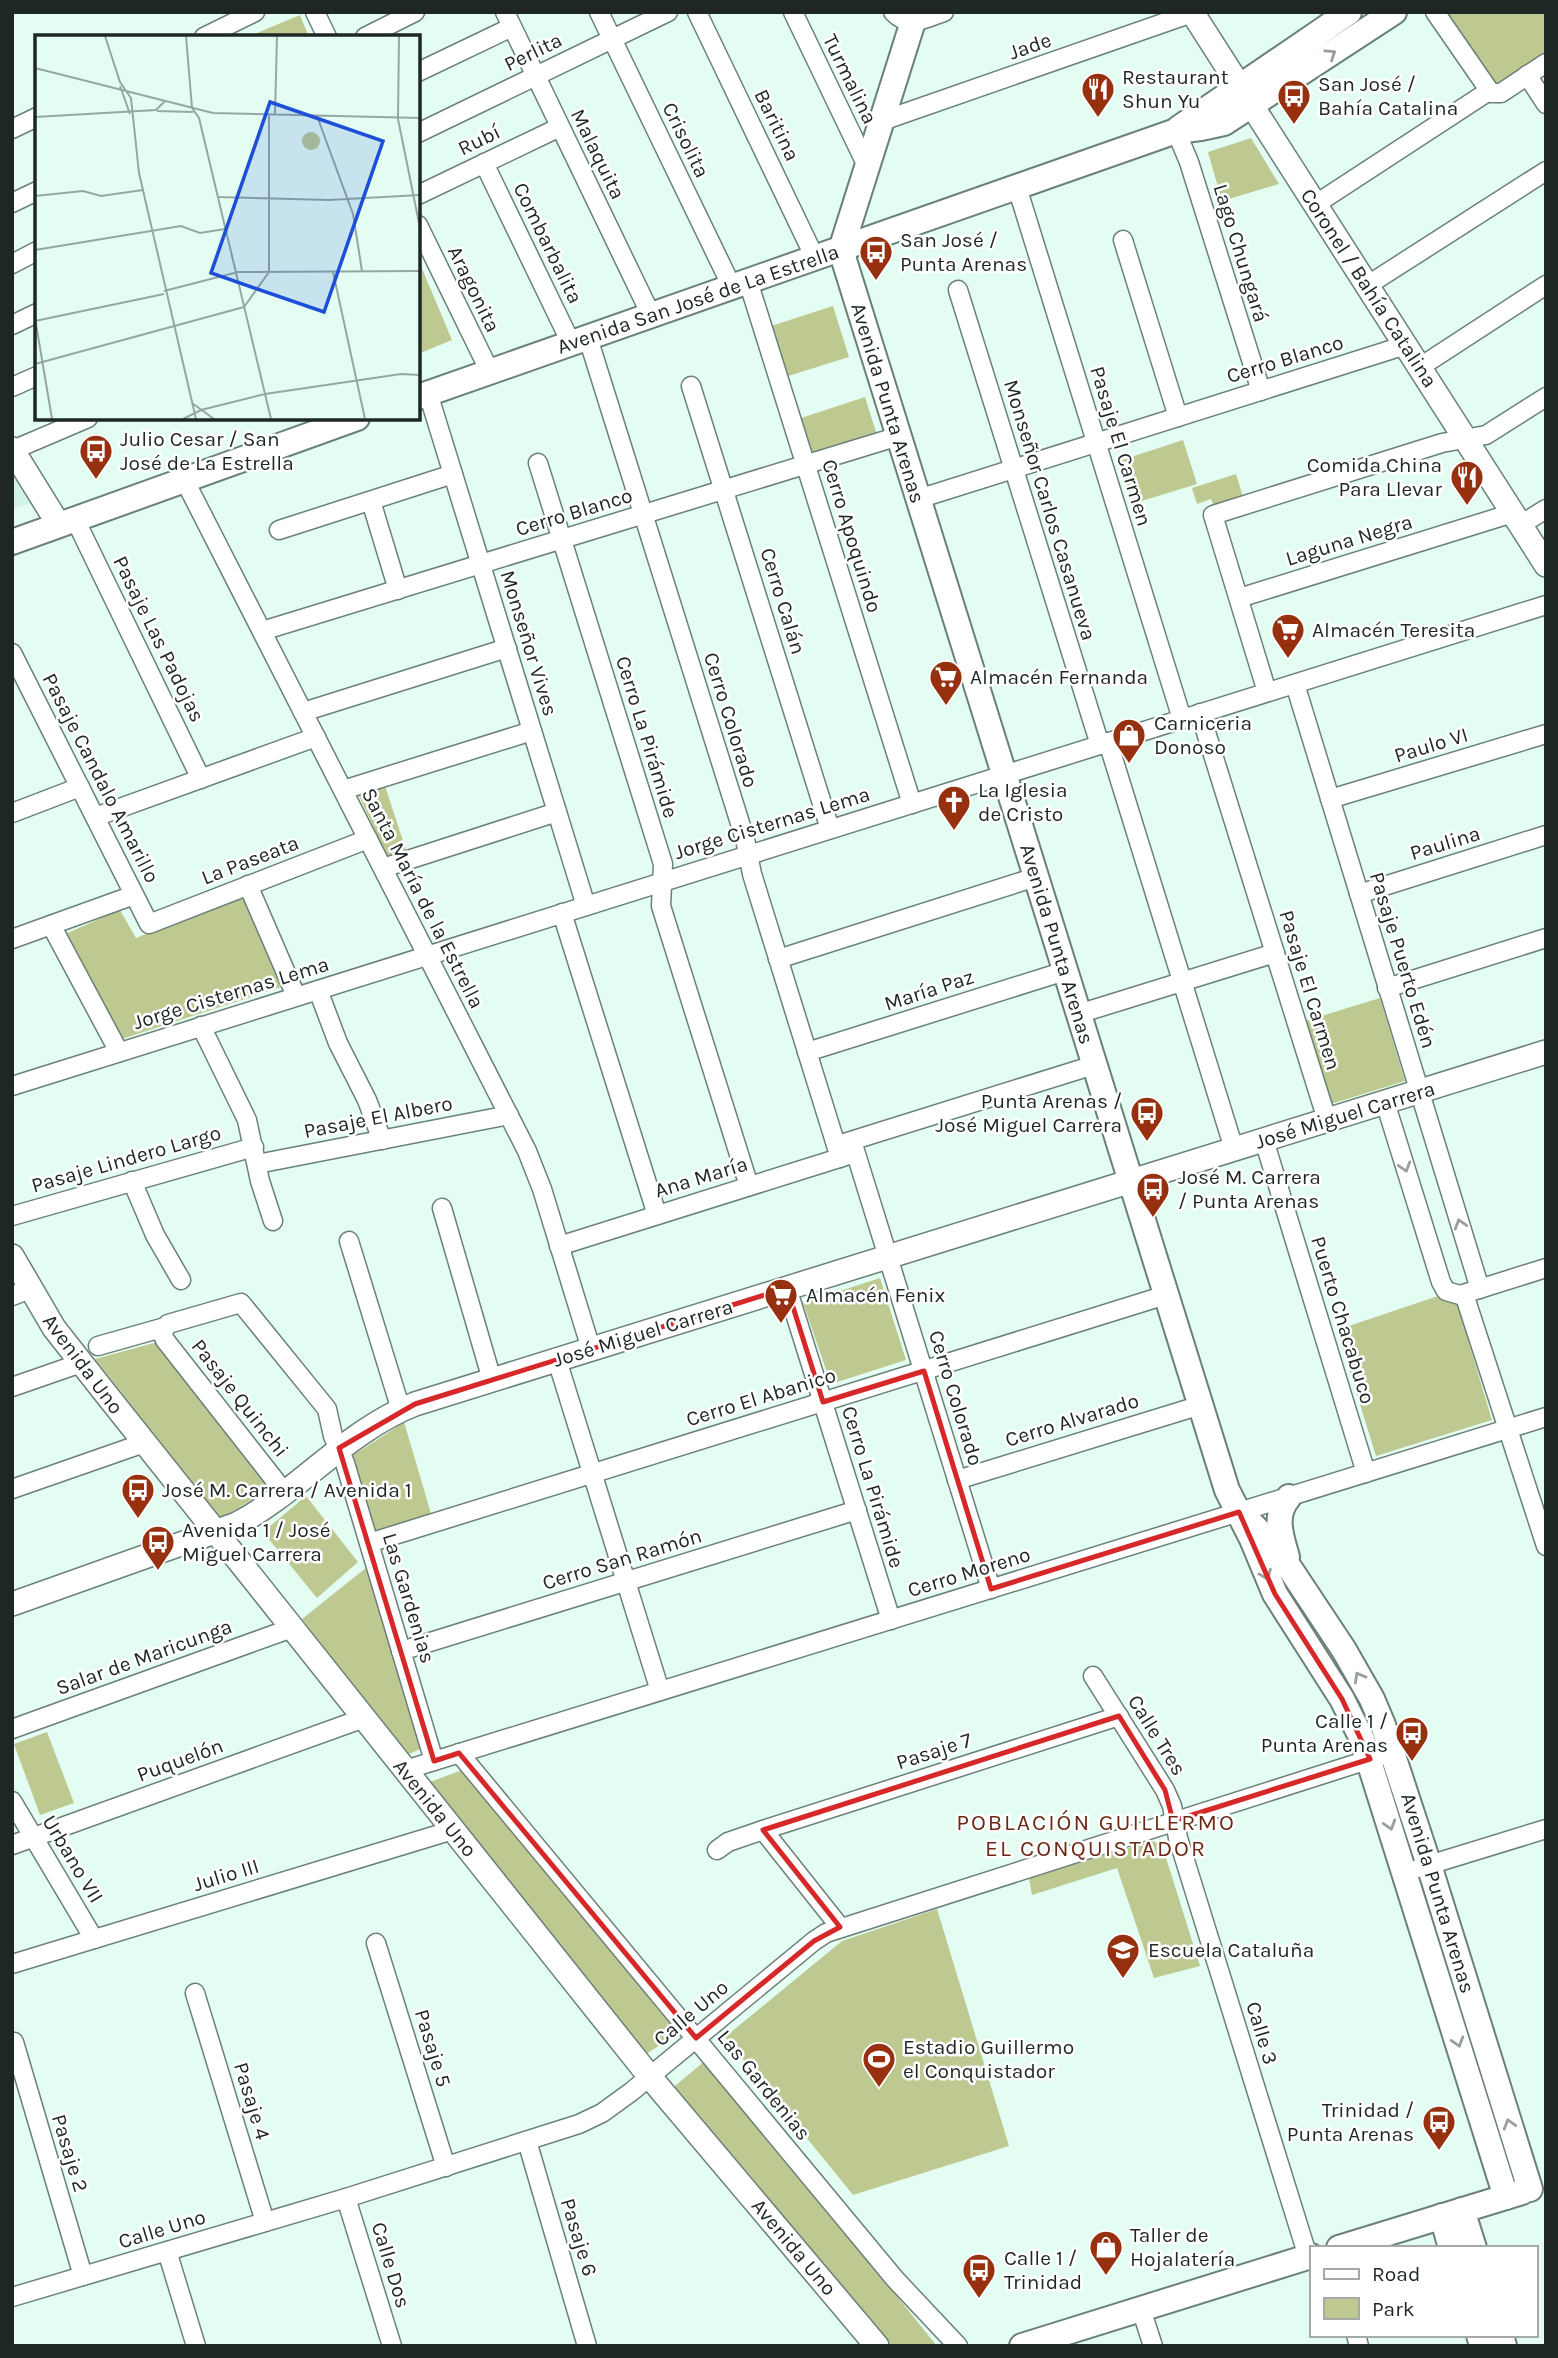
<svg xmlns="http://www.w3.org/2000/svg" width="1558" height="2358" font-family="Karla,sans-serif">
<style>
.built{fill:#d2f3e6}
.green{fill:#bec991}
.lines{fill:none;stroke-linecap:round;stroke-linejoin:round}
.minor-casing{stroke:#6a8078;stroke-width:21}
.tertiary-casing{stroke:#6a8078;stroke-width:26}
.secondary-casing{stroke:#6a8078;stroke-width:28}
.minor{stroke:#fff;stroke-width:18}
.tertiary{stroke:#fff;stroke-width:23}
.secondary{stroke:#fff;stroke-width:24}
.oneway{stroke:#9a9e9c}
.marked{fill:none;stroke:#d62828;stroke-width:5;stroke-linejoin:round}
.labels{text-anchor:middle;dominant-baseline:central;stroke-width:5;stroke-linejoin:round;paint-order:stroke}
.street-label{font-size:21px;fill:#1e2724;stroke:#fff}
.poi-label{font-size:21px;fill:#1e2724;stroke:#fff;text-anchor:start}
.neighbourhood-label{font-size:23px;letter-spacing:2px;fill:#6c2916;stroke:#fff}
.inset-road{fill:none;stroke:#95a7a0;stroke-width:2}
.view{fill:#1d4ed8;fill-opacity:0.15;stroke:#1d4ed8;stroke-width:3.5}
.inset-edge{fill:none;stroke:#1e2724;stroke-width:3.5}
</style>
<rect width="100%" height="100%" fill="#e4fdf3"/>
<polygon class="built" points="12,471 33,502 12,510"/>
<g class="green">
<polygon points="1443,12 1546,12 1546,53 1499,84 1494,83"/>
<polygon points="300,15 309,37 251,37 252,35"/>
<polygon points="1251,138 1279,184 1222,201 1208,152"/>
<polygon points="418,259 452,340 418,354"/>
<polygon points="833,306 849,357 785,377 768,327"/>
<polygon points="865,397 877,435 810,456 798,419"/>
<polygon points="1183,440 1197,484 1132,504 1119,461"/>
<polygon points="1236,474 1244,500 1215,510 1211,499 1197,504 1192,488"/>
<polygon points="385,786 407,853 389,860 358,794"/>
<polygon points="243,894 284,986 119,1040 65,934 120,910 136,938"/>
<polygon points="1380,998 1405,1081 1331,1104 1305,1021"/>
<polygon points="880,1278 906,1360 831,1384 803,1303"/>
<polygon points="1438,1296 1445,1301 1457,1303 1492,1420 1376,1456 1337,1330"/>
<polygon points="161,1341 274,1485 221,1519 95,1359"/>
<polygon points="404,1422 432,1517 378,1534 372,1531 350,1461 352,1456"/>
<polygon points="306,1496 358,1562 317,1598 263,1532"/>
<polygon points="367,1567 423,1748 404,1756 302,1619"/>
<polygon points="47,1732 74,1803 40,1815 14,1744"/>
<polygon points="465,1769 679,2032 642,2057 427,1783"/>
<polygon points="1152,1841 1162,1845 1200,1966 1154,1978 1117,1868 1032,1895 1029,1878"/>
<polygon points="937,1909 1009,2146 853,2195 725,2037 842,1941"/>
<polygon points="706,2060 937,2346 887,2346 670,2090"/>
</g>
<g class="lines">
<defs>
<g id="minor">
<polyline points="315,12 327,37"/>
<polyline points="505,12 651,315"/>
<polyline points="599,12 732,287"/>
<polyline points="697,12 815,258"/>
<polyline points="793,12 867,166"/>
<path d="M893 12C909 29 926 18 944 12"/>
<polyline points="1435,12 1491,93 1501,93 1546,63"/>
<polyline points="204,37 255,12"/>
<polyline points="365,37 415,12"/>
<polyline points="418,72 512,27"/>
<polyline points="1527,75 1546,104"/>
<polyline points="882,121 1192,13"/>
<polyline points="12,129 37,117"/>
<polyline points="1176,131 1189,162 1261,391"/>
<polyline points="418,133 668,12"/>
<polyline points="484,163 571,343"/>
<polyline points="1017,187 1182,719"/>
<polyline points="418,195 560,127"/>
<polyline points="12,203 37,191"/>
<polyline points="1316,204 1489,91"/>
<polyline points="418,225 490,372"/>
<polyline points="1123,240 1178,417"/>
<polyline points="12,264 37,251"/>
<polyline points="748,281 912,804"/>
<polyline points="1368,285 1546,171"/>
<polyline points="958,290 1100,745"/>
<polyline points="12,325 37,313"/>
<polyline points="588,338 745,839 752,874 840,1158"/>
<polyline points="1420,367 1546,285"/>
<polyline points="691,386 830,829"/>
<polyline points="12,387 37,376"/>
<polyline points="428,393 586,906"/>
<polyline points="13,450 88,418"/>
<polyline points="538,463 663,864 661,906 749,1186"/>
<polyline points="184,479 527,1151 542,1189 591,1349"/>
<polyline points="918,499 1406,345"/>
<polyline points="371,501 398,590"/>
<polyline points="75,519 201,779"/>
<polyline points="1520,525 1546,509"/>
<polyline points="279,530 453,474"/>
<polyline points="1239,598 1513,513"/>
<polyline points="262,631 899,436"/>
<polyline points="12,653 149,924 368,839"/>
<polyline points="1295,684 1480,1289"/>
<polyline points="1267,692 1213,515 1442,443 1486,435 1546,397"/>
<polyline points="303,712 507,648"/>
<polyline points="1200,713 1327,1120"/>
<polyline points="1108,742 1234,1149"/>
<polyline points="343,790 532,731"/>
<polyline points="1330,799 1546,734"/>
<polyline points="12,813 80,787"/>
<polyline points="95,817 316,737"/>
<polyline points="383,868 557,812"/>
<polyline points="248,885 296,996"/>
<polyline points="1359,894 1546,835"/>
<polyline points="562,913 657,1215"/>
<polyline points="51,925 119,1052"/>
<polyline points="12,939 134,895"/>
<polyline points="778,959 1036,877"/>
<polyline points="1387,988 1546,938"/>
<polyline points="318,990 338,1043 367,1100 382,1140"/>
<polyline points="1078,1014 1275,953"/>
<polyline points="201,1026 247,1120 260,1181 273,1221"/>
<polyline points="807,1052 1065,971"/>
<polyline points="12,1086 1546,605"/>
<polyline points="1385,1102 1441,1282 1446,1291 1460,1295 1546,1268"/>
<polyline points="1264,1140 1366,1473"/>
<polyline points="852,1141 991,1589"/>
<polyline points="841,1144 1094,1065"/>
<polyline points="257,1164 509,1115"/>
<polyline points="132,1181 155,1235 181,1280"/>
<polyline points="442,1208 492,1380"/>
<polyline points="12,1216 254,1147"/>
<polyline points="349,1241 401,1410"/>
<polyline points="559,1246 849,1155"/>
<polyline points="787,1288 891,1620"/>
<polyline points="1464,1294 1546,1546"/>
<polyline points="12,1296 30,1289"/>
<polyline points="98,1346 165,1327"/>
<polyline points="557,1360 660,1691"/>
<polyline points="12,1387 81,1363"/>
<polyline points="957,1480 1201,1405"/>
<polyline points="12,1489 144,1443"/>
<polyline points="285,1493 165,1340 162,1333 168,1324 241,1303 327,1409 333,1436 345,1463 434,1761"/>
<polyline points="369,1543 1166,1295"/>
<polyline points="401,1651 857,1510"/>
<polyline points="1093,1676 1165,1790 1172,1806 1178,1838 1308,2257"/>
<polyline points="12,1729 292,1628"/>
<polyline points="459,1753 895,2279 958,2346"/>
<polyline points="405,1770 1546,1417"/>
<polyline points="12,1801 94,1939"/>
<polyline points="763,1830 840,1927"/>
<polyline points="12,1845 364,1718"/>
<polyline points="717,1850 728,1842 763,1830 1119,1716"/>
<polyline points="1419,1868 1546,1829"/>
<polyline points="376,1943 446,2167"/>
<polyline points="12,1964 453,1830"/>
<polyline points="195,1993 265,2222"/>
<polyline points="14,2042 83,2276"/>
<polyline points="527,2141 587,2346"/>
<polyline points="346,2198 392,2346"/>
<polyline points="167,2251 196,2346"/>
<polyline points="12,2297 346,2198 579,2124 602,2113 631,2092 814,1941 826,1933 1380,1756"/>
<polyline points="1141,2309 1153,2346"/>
<polyline points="1356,2335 1359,2346"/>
</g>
<g id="tertiary">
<polyline points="1192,12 1546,565"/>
<polyline points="12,449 59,525"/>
<polyline points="12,1256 54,1328 102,1389 650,2077 877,2346"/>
<path d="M12 1604 237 1524C301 1490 346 1431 415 1404L1546 1052"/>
</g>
<g id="secondary">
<polyline points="916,12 844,240 844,260 1227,1490 1252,1539 1275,1594 1342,1699 1362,1739 1506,2197"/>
<polyline points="1179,128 1349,12"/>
<polyline points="418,397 1176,131 1201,128 1224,123 1394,12"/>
<polyline points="12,542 357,418"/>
<polyline points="1250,1522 1279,1552 1344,1650 1372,1699 1383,1725 1429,1865 1530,2189"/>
<path d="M1287 1557C1281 1536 1273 1515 1289 1497"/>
<polyline points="1462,2210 1474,2248"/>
<polyline points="1442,2216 1451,2248"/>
<polyline points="1339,2248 1522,2192"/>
<polyline points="1479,2335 1482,2346"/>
<polyline points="1501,2335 1504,2346"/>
<polyline points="1022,2346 1311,2256"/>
</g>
</defs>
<use href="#minor" class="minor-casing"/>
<use href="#tertiary" class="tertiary-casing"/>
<use href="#secondary" class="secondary-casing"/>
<use href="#minor" class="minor"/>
<use href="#tertiary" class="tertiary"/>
<use href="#secondary" class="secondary"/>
</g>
<defs><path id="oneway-chevron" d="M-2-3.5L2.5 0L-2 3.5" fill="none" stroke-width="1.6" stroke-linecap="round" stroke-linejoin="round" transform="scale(1.75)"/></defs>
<g class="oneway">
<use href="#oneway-chevron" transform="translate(1331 54) rotate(-34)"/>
<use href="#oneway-chevron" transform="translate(1405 1167) rotate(73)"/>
<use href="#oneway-chevron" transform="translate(1460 1224) rotate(-107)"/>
<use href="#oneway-chevron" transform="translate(1266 1575) rotate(68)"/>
<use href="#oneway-chevron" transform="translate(1359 1677) rotate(-119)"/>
<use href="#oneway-chevron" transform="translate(1390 1825) rotate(73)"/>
<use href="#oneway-chevron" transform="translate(1458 2042) rotate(73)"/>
<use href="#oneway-chevron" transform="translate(1509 2124) rotate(-107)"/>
</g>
<path class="marked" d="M787 1288 823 1402 924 1371 991 1589 1239 1512 1275 1594 1342 1699 1370 1759 1173 1821 1165 1790 1119 1716 763 1830 840 1927 814 1941 696 2038 459 1753 434 1761 339 1448 415 1404Z"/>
<defs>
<symbol id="restaurant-pin" viewBox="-11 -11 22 30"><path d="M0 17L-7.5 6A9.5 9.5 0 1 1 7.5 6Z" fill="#97300e" stroke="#fff"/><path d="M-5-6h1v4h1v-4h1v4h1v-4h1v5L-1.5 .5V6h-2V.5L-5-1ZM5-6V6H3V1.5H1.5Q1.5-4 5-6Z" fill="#fff"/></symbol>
<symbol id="bus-pin" viewBox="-11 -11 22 30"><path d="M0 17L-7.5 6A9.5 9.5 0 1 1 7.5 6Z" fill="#97300e" stroke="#fff"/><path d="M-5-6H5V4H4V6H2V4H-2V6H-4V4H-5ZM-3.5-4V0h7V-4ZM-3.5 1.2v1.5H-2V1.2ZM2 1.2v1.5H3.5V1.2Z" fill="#fff"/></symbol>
<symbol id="supermarket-pin" viewBox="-11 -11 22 30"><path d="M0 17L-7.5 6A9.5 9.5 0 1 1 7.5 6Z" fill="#97300e" stroke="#fff"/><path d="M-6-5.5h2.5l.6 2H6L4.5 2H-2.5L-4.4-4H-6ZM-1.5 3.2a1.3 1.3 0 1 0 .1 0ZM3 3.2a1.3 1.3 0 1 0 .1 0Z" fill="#fff"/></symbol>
<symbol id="shop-pin" viewBox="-11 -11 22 30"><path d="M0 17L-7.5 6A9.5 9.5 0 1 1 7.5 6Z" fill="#97300e" stroke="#fff"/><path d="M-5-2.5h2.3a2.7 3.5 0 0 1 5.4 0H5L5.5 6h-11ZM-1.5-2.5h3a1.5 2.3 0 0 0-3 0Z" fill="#fff"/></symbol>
<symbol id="church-pin" viewBox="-11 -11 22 30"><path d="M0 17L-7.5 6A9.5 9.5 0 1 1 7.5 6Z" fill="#97300e" stroke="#fff"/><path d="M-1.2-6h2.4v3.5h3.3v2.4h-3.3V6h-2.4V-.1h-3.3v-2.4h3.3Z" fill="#fff"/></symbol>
<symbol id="school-pin" viewBox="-11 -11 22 30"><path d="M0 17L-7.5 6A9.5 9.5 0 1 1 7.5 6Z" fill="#97300e" stroke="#fff"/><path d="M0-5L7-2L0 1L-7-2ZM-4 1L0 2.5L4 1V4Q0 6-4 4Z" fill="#fff"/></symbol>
<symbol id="stadium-pin" viewBox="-11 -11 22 30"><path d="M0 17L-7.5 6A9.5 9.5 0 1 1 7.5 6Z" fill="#97300e" stroke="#fff"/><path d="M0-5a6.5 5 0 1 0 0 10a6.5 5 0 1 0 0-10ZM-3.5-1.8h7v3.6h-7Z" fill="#fff"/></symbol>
</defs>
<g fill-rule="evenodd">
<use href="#restaurant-pin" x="1079" y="70" width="38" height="52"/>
<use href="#bus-pin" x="1275" y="77" width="38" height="52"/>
<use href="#bus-pin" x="857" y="233" width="38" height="52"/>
<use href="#bus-pin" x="77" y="432" width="38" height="52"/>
<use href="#restaurant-pin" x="1448" y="458" width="38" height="52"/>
<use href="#supermarket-pin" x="1269" y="611" width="38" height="52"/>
<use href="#supermarket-pin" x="927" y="658" width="38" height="52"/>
<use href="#shop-pin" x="1110" y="716" width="38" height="52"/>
<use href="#church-pin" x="935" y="783" width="38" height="52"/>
<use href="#bus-pin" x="1128" y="1094" width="38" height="52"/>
<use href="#bus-pin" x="1134" y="1170" width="38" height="52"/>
<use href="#supermarket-pin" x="762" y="1276" width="38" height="52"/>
<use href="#bus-pin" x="119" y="1471" width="38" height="52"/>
<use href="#bus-pin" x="139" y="1523" width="38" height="52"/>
<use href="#bus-pin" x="1393" y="1714" width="38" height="52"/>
<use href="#school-pin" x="1104" y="1931" width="38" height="52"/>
<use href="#stadium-pin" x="860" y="2040" width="38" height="52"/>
<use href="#bus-pin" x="1420" y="2103" width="38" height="52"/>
<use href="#shop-pin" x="1087" y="2228" width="38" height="52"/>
<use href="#bus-pin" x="960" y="2251" width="38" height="52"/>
</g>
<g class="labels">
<g class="street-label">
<text transform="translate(1030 46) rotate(-19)">Jade</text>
<text transform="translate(533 52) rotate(-26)">Perlita</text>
<text transform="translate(850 79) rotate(64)">Turmalina</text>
<text transform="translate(777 125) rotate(64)">Baritina</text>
<text transform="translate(479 140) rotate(-26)">Rubí</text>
<text transform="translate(686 140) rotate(64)">Crisolita</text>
<text transform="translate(598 154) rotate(64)">Malaquita</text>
<text transform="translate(548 243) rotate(64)">Combarbalita</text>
<text transform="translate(1241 253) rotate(73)">Lago Chungará</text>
<text transform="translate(1369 288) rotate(57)">Coronel / Bahía Catalina</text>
<text transform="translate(474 289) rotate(64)">Aragonita</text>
<text transform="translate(698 299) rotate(-19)">Avenida San José de La Estrella</text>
<text transform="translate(1285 359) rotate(-17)">Cerro Blanco</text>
<text transform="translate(888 403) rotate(73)">Avenida Punta Arenas</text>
<text transform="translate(1121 446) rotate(73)">Pasaje El Carmen</text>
<text transform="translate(1050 510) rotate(73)">Monseñor Carlos Casanueva</text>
<text transform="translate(574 512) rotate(-17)">Cerro Blanco</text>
<text transform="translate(852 536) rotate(73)">Cerro Apoquindo</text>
<text transform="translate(1349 540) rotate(-17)">Laguna Negra</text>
<text transform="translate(783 601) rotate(73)">Cerro Calán</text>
<text transform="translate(159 639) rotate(64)">Pasaje Las Padojas</text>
<text transform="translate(529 643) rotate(73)">Monseñor Vives</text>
<text transform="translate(731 720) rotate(73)">Cerro Colorado</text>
<text transform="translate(647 737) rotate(73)">Cerro La Pirámide</text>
<text transform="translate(1431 745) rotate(-17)">Paulo VI</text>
<text transform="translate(101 778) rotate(63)">Pasaje Candalo Amarillo</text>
<text transform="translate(772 823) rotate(-17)">Jorge Cisternas Lema</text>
<text transform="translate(1445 843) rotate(-17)">Paulina</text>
<text transform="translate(250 860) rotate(-21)">La Paseata</text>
<text transform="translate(423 898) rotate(63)">Santa María de la Estrella</text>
<text transform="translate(1057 944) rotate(73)">Avenida Punta Arenas</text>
<text transform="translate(1403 960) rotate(73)">Pasaje Puerto Edén</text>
<text transform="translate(929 990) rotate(-18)">María Paz</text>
<text transform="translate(1310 990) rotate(73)">Pasaje El Carmen</text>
<text transform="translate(231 993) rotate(-17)">Jorge Cisternas Lema</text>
<text transform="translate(1345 1115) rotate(-17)">José Miguel Carrera</text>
<text transform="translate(378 1117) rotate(-11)">Pasaje El Albero</text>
<text transform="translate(126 1159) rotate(-16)">Pasaje Lindero Largo</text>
<text transform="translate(701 1177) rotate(-17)">Ana María</text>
<text transform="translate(1343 1320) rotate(73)">Puerto Chacabuco</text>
<text transform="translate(643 1333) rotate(-17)">José Miguel Carrera</text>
<text transform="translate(83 1364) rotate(53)">Avenida Uno</text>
<text transform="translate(761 1397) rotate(-17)">Cerro El Abanico</text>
<text transform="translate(240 1398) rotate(52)">Pasaje Quinchi</text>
<text transform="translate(956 1398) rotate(73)">Cerro Colorado</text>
<text transform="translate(1072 1420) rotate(-17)">Cerro Alvarado</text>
<text transform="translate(873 1487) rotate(73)">Cerro La Pirámide</text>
<text transform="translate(622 1559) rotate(-17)">Cerro San Ramón</text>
<text transform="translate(969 1572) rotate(-17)">Cerro Moreno</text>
<text transform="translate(409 1598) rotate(73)">Las Gardenias</text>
<text transform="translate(144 1657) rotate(-20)">Salar de Maricunga</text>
<text transform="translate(1157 1735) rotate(58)">Calle Tres</text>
<text transform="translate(934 1751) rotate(-18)">Pasaje 7</text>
<text transform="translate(180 1760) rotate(-20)">Puquelón</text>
<text transform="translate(435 1808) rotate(51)">Avenida Uno</text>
<text transform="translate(73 1859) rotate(59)">Urbano VII</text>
<text transform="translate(226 1875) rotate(-17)">Julio III</text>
<text transform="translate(1438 1893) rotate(73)">Avenida Punta Arenas</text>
<text transform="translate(691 2013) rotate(-40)">Calle Uno</text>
<text transform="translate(1262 2033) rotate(73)">Calle 3</text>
<text transform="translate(433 2048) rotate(73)">Pasaje 5</text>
<text transform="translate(764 2085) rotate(51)">Las Gardenias</text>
<text transform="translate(252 2101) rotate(73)">Pasaje 4</text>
<text transform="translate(70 2153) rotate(73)">Pasaje 2</text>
<text transform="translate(162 2229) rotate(-17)">Calle Uno</text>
<text transform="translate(579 2237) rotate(73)">Pasaje 6</text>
<text transform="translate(794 2247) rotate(50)">Avenida Uno</text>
<text transform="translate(391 2265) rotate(73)">Calle Dos</text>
</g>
<g class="poi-label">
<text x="1122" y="77">Restaurant<tspan x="1122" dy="24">Shun Yu</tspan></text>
<text x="1318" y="84">San José /<tspan x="1318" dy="24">Bahía Catalina</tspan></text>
<text x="900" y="240">San José /<tspan x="900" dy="24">Punta Arenas</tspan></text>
<text x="120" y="439">Julio Cesar / San<tspan x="120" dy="24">José de La Estrella</tspan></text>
<text x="1442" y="465" text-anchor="end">Comida China<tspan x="1442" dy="24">Para Llevar</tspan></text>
<text x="1312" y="630">Almacén Teresita</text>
<text x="970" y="677">Almacén Fernanda</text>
<text x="1154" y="723">Carniceria<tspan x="1154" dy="24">Donoso</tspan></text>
<text x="978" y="790">La Iglesia<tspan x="978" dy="24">de Cristo</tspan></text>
<text x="1122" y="1101" text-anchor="end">Punta Arenas /<tspan x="1122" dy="24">José Miguel Carrera</tspan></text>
<text x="1178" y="1177">José M. Carrera<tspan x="1178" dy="24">/ Punta Arenas</tspan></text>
<text x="806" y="1295">Almacén Fenix</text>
<text x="162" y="1490">José M. Carrera / Avenida 1</text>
<text x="182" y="1530">Avenida 1 / José<tspan x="182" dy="24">Miguel Carrera</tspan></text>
<text x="1388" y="1721" text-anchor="end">Calle 1 /<tspan x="1388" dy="24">Punta Arenas</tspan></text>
<text x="1148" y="1950">Escuela Cataluña</text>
<text x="903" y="2047">Estadio Guillermo<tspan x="903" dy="24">el Conquistador</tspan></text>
<text x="1414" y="2110" text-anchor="end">Trinidad /<tspan x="1414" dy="24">Punta Arenas</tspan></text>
<text x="1130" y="2235">Taller de<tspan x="1130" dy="24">Hojalatería</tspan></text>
<text x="1004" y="2258">Calle 1 /<tspan x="1004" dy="24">Trinidad</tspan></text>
</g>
<g class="neighbourhood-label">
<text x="1096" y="1822">POBLACIÓN GUILLERMO<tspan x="1096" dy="26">EL CONQUISTADOR</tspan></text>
</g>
</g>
<g transform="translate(35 35)">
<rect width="385" height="385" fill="#e4fdf3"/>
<path d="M267 106a9 9 0 1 1 18 0a9 9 0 1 1-18 0Z" fill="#bec991"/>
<path class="inset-road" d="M70 1 85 47 96 63 104 138 161 384M151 1 157 73 164 83 236 384M364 1 363 84 385 193M0 33 178 78 385 83M85 51 95 79M122 76 158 77M240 80 242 1M282 81 318 179 327 236M0 82 121 75 130 66M0 161 48 156 66 161 108 155M182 162 294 165 385 160M0 215 146 191 165 198 190 194M298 237 330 384M129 256 203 237 385 236M209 272 234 237V80M0 283 17 384M0 286 129 259M0 329 209 272M157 368 179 384M148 384 166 375 230 359 366 339 385 340"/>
<path class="view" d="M235 67 348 106 289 277 176 238Z"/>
<rect width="385" height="385" class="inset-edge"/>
</g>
<rect width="1558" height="2358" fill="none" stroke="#1e2724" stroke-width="28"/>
<rect x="1310" y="2246" width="228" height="91" fill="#ffffff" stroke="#a5a9a7" stroke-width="2"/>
<rect x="1324" y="2269" width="35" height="10" fill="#ffffff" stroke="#a5a9a7" stroke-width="2"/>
<text x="1372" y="2281" font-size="21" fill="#1e2724">Road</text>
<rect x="1324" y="2298" width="35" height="21" fill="#bec991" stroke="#a5a9a7" stroke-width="2"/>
<text x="1372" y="2316" font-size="21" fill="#1e2724">Park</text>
</svg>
